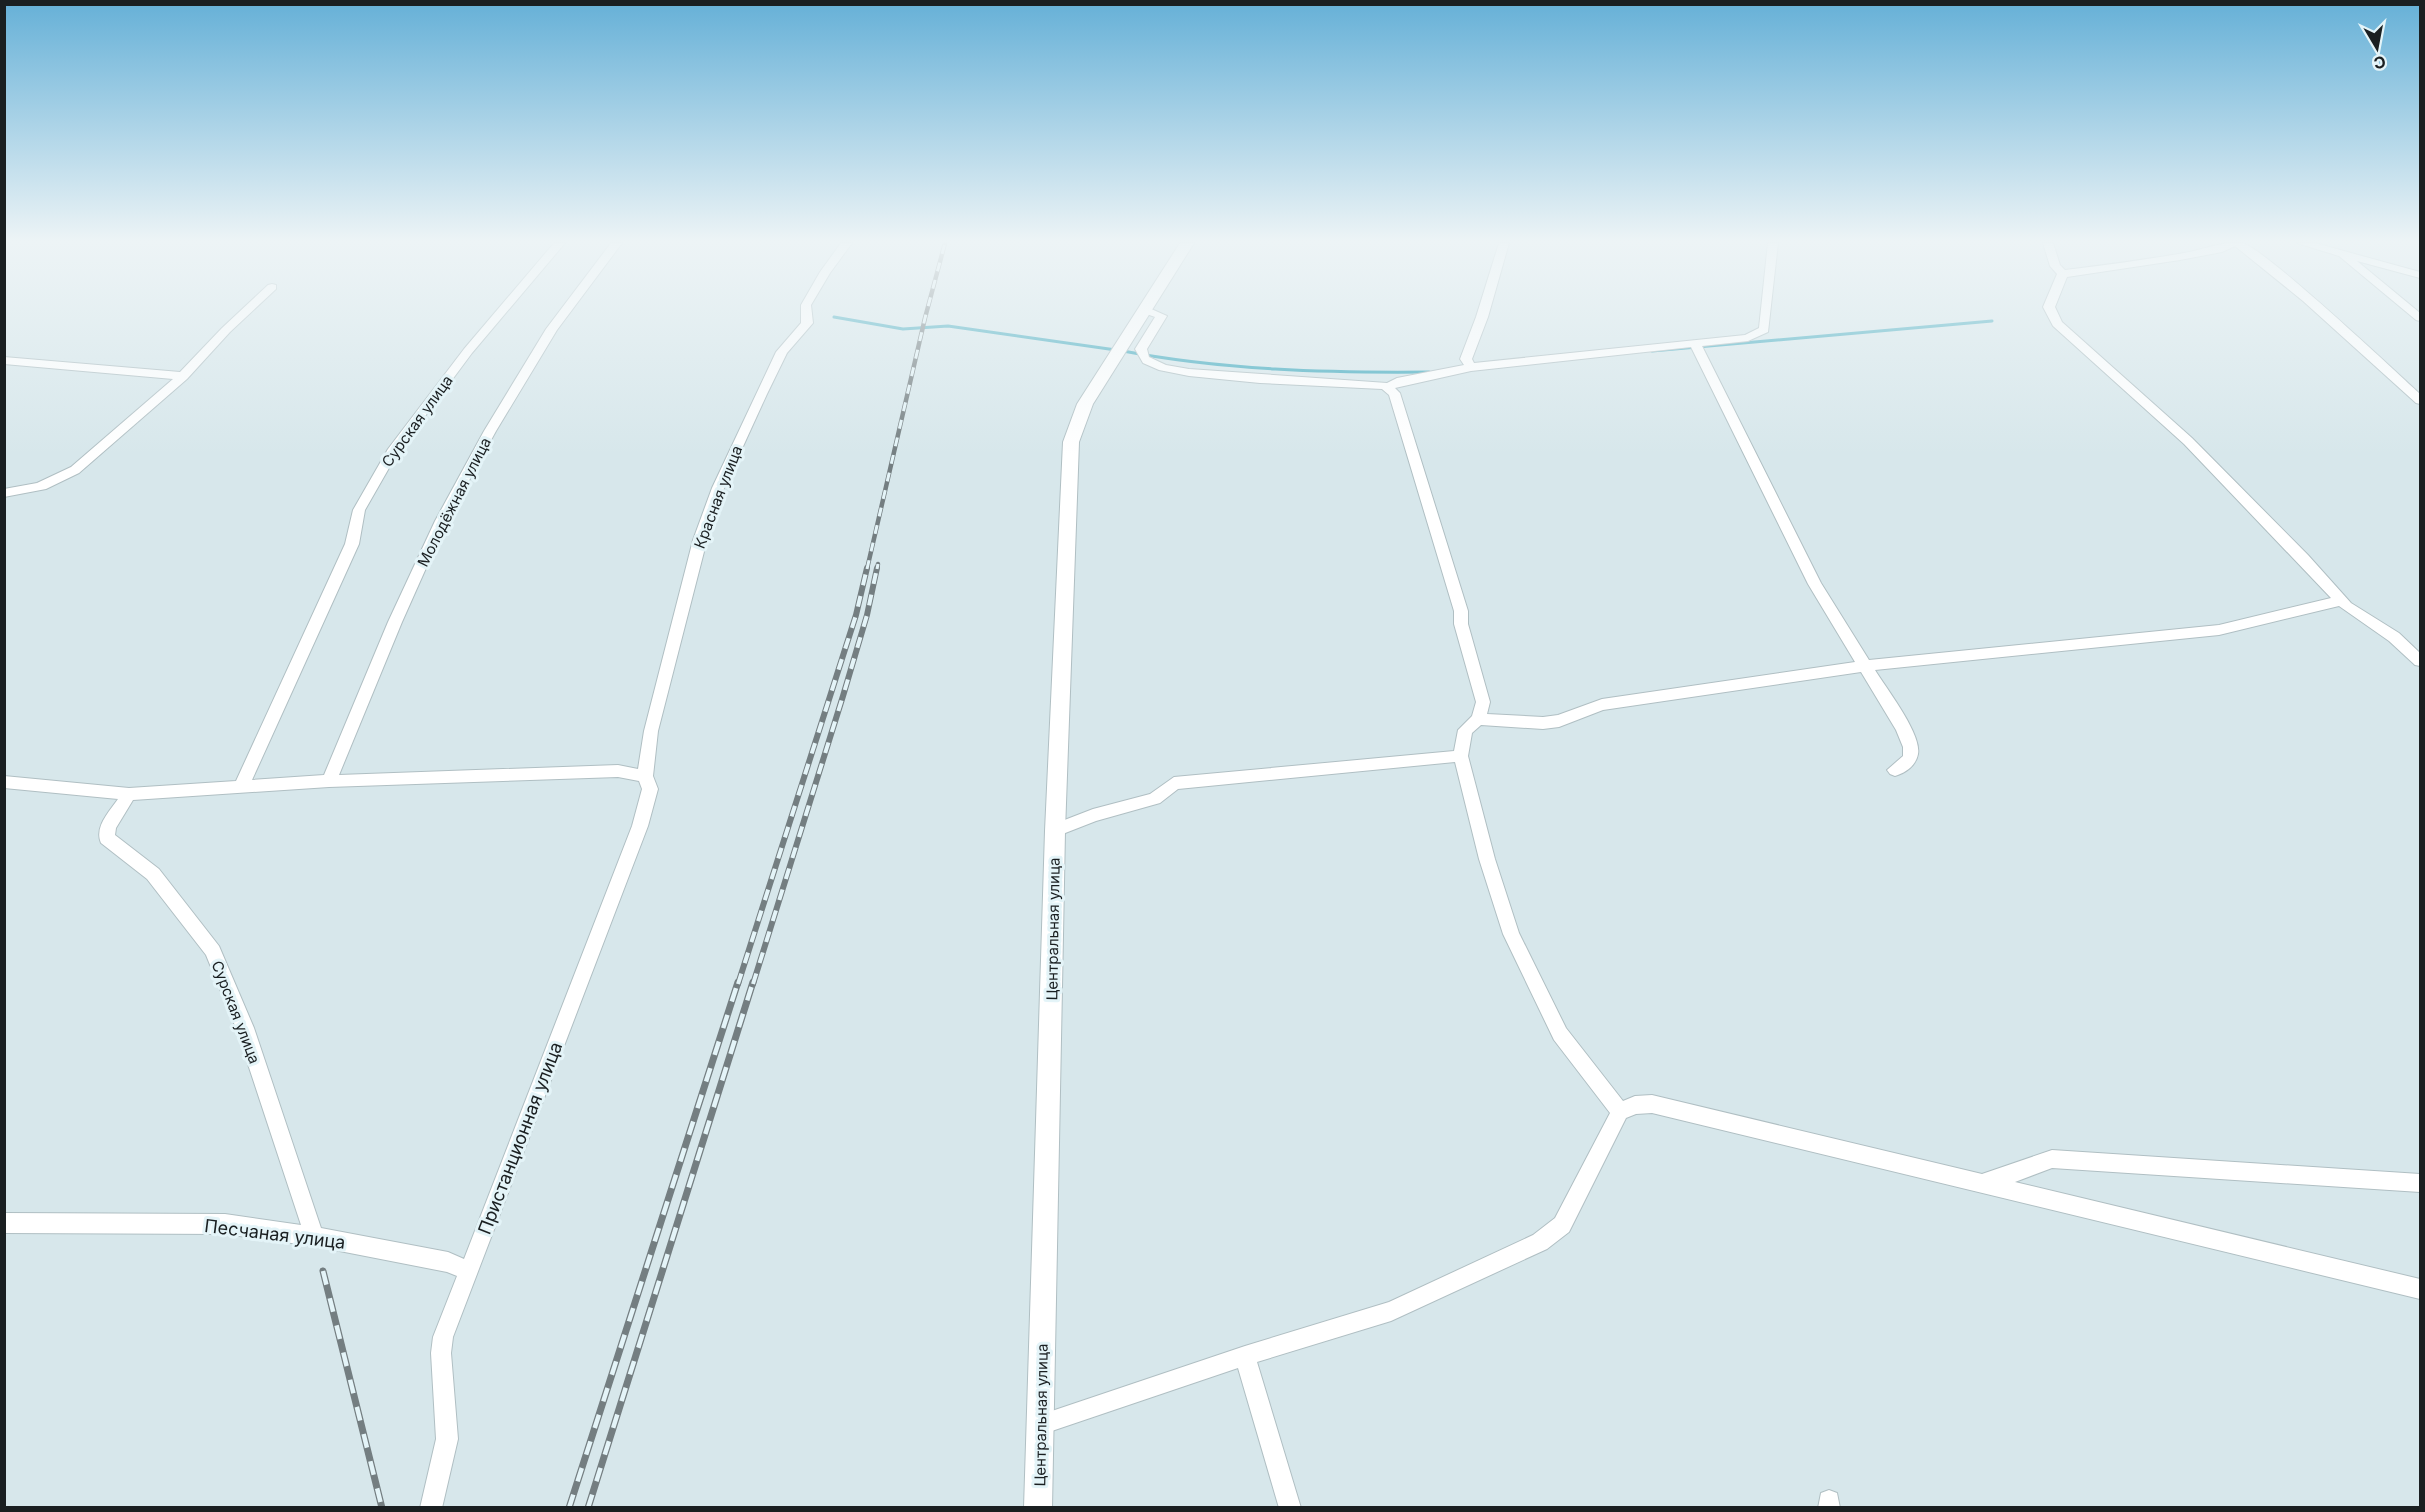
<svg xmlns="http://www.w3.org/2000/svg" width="2425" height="1512" font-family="Inter,sans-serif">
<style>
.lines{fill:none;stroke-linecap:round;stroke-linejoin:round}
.stream{stroke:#42aabe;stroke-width:3}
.minor-casing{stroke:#b0bfc3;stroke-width:2}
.major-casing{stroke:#b0bfc3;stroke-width:2}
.minor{fill:#fff;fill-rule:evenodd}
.major{fill:#fff;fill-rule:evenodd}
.rail-far2-casing{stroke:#747e81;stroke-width:4.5}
.rail-far1-casing{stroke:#747e81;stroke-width:6}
.rail-casing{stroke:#747e81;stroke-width:7}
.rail-far2{stroke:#e4f4f8;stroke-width:3;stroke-dasharray:9;stroke-linecap:butt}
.rail-far1{stroke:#e4f4f8;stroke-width:4;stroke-dasharray:11;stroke-linecap:butt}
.rail{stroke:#e4f4f8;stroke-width:4.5;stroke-dasharray:14;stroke-linecap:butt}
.labels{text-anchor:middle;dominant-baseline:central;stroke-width:6;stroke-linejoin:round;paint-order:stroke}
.street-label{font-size:15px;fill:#1a1f21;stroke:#e4f4f8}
.near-street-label{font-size:18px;fill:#1a1f21;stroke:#e4f4f8}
</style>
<rect width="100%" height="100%" fill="#d7e7eb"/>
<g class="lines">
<g class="stream">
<polyline points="834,317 903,329 948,326 1116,350"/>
<path d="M1123 351C1223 370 1327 373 1429 372"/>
<polyline points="1652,351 1992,321"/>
</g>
<defs>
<g id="minor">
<path d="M554 243H565L472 353 397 454 365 510 359 544 252 780 324 775 388 622 435 521 484 431 546 329 611 243H622L557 330 496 431 447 521 402 622 339 775 618 765 638 769 644 731 693 540 712 488 776 352 801 323V305L820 272 841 243H852L830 273 811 305 813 323 787 353 767 394 724 488 707 540 658 731 653 776 658 789 648 826 453 1337 451 1353 458 1439 442 1508H420L436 1439 431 1353 433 1337 457 1276 447 1272 314 1246 225 1234 4 1233V1213L225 1214 301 1225 236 1028 206 955 147 879 101 843C94 827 109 812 118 799L4 788V776L129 788 236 781 345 544 353 510 388 449 464 349ZM618 777 639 781 642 789 632 826 464 1259 448 1252 321 1228 254 1028 219 946 159 869 115 835 116 828 133 800 329 787Z"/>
<path d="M1499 243H1509L1488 317 1472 359 1474 363 1745 335 1759 328 1768 243H1778L1768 332 1748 341 1702 346 1821 583 1869 660 2219 625 2331 598 2184 444 2053 326 2043 307 2057 274 2050 266 2043 243H2053L2060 265 2065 270C2105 265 2145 260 2184 253 2202 250 2223 241 2242 243 2262 246 2396 372 2420 394V404L2416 403 2303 301 2235 246 2222 252 2180 260 2067 277 2055 307 2062 322 2192 438 2308 555 2351 603 2399 633 2420 653V666L2415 665 2389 641 2339 606 2219 635 1875 670C1886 688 1922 734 1918 754 1916 766 1905 773 1895 776L1890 774 1887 770 1903 756V747L1896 730 1861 672 1603 710 1559 727 1543 729 1481 725 1472 733 1468 756 1495 859 1519 933 1566 1028 1623 1101 1635 1096 1652 1095 1982 1174 2052 1150 2420 1174V1192L2052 1168 2015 1182 2420 1279V1299L1652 1113 1636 1114 1626 1118 1569 1232 1547 1249 1391 1321 1257 1362 1301 1508H1279L1238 1368 1040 1435 1033 1432 1030 1425 1033 1418 1040 1415 1245 1346 1389 1302 1533 1235 1555 1218 1610 1113 1554 1040 1503 934 1479 859 1455 762 1178 789 1160 803 1096 821 1055 837 1049 836 1047 831 1049 826 1093 809 1150 794 1174 777 1454 751 1458 730 1472 716 1476 702 1454 624V611L1389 395 1382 389 1260 383 1189 376 1159 370 1143 363 1135 349 1155 317 1141 312V308H1149L1167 316 1147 349 1149 357 1166 365 1189 369 1387 383 1397 378 1464 365 1460 359 1476 317ZM1691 347 1808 584 1855 662 1602 699 1558 715 1543 717 1487 714 1490 702 1468 624V611L1400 393 1395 388 1471 371Z"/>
<polygon points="2297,243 2315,243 2420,272 2420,278 2357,261 2420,313 2420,321 2416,320 2339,256"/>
<polygon points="272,284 276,285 276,289 230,332 187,379 79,473 46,489 4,497 4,489 37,483 71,467 173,379 4,364 4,357 180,372 222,328 268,285"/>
<polygon points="1829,1490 1837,1493 1840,1508 1818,1508 1821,1493"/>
</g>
<polygon id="major" points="1180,243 1194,243 1093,404 1079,442 1065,831 1052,1508 1024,1508 1045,831 1063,442 1077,404"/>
</defs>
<use href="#minor" class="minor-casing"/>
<use href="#major" class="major-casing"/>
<use href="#minor" class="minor"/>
<use href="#major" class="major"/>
<defs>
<g id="rail-far2">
<polyline points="867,569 925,318 945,243"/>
<polyline points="877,569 878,564"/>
</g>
<g id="rail-far1">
<polyline points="738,984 856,615 867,568"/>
<polyline points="753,984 843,696 867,615 877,568"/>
</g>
<g id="rail">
<polyline points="323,1271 382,1508"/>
<polyline points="569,1508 738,982"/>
<polyline points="588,1508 753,982"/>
</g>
</defs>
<use href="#rail-far2" class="rail-far2-casing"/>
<use href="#rail-far1" class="rail-far1-casing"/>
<use href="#rail" class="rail-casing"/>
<use href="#rail-far2" class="rail-far2"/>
<use href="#rail-far1" class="rail-far1"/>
<use href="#rail" class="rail"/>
</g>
<linearGradient id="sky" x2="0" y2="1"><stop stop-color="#65b0d7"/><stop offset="0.53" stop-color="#edf4f6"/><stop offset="1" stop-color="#edf4f6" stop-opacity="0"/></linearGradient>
<rect width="2425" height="455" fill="url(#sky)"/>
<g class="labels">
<g class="street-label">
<text transform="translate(417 421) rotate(-54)">Сурская улица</text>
<text transform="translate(718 497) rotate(-69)">Красная улица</text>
<text transform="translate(454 502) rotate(-63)">Молодёжная улица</text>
<text transform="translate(1053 929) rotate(-89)">Центральная улица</text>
<text transform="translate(236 1012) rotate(69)">Сурская улица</text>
<text transform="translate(1041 1415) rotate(-89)">Центральная улица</text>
</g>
<g class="near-street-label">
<text transform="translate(520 1138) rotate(-69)">Пристанционная улица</text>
<text transform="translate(275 1234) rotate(7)">Песчаная улица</text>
</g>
</g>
<rect width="2425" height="1512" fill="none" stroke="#1a1f21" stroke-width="12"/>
<g transform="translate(2377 48) rotate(170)" stroke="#e4f4f8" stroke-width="4.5" paint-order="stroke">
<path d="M0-4.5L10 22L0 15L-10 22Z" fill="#1a1f21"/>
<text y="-9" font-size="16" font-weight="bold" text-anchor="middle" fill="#1a1f21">С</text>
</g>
</svg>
